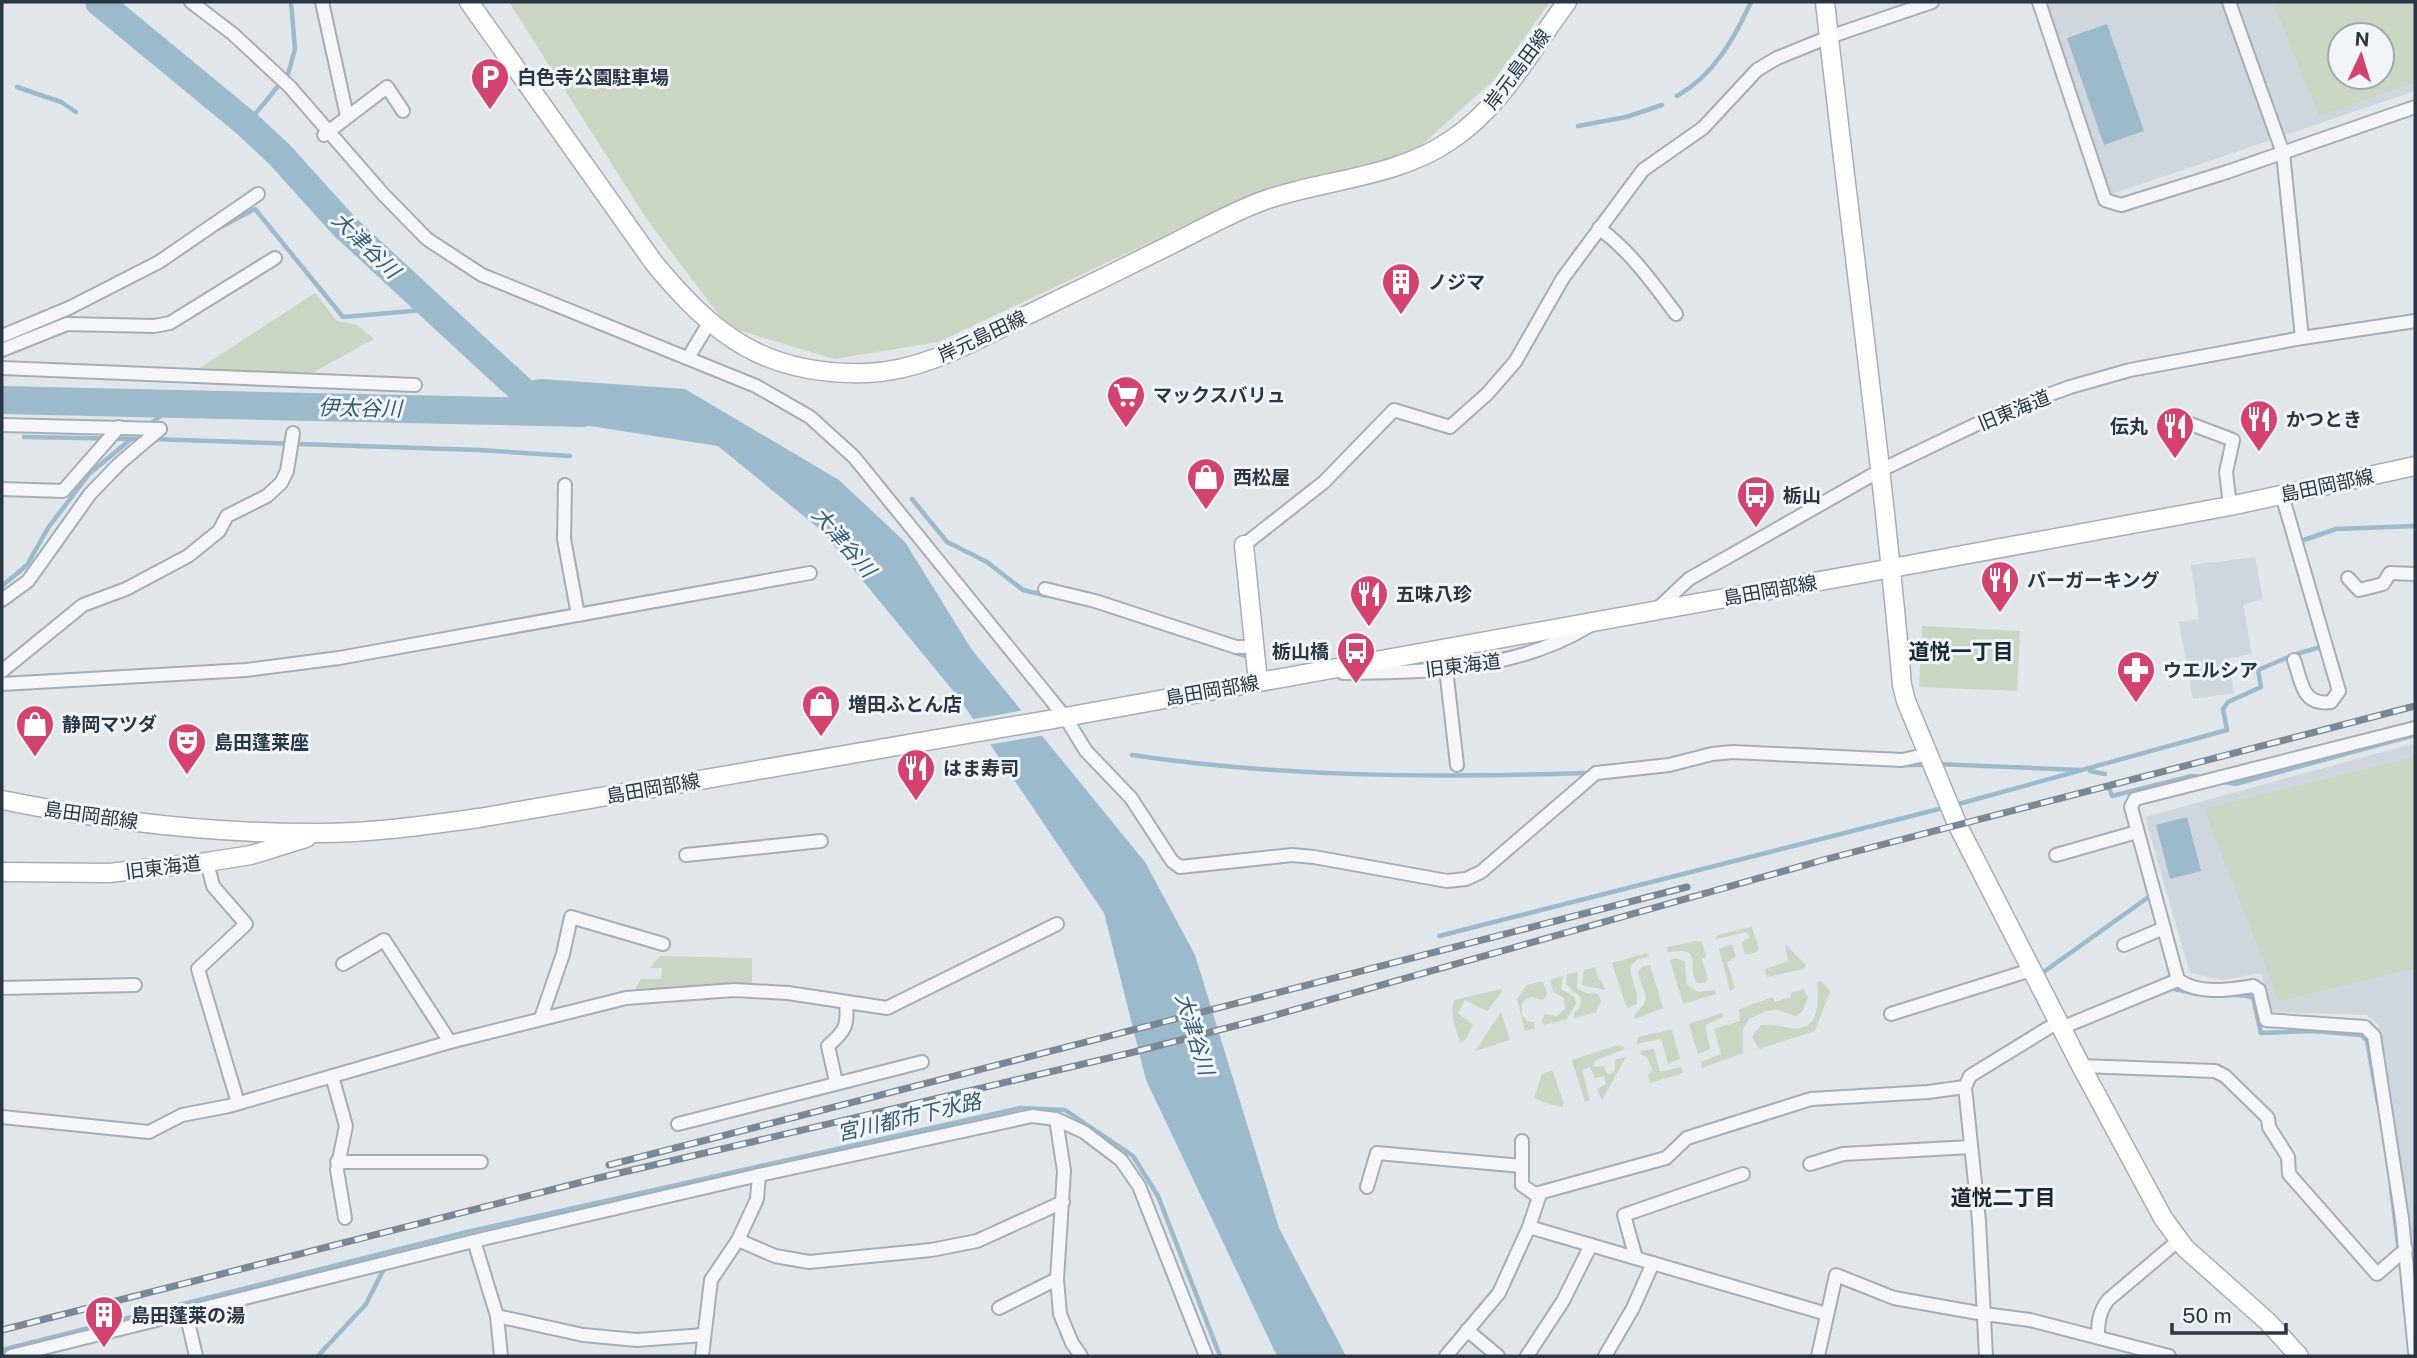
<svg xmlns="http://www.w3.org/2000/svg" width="2417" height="1358" font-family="'Public Sans','Noto Sans JP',sans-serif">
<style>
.built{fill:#cfd6dd;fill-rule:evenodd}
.green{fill:#cad5c2;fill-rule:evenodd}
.water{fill:#9bbacc}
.pier{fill:#e1e6eb}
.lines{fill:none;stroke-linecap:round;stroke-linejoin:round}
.stream{stroke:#9bbacc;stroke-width:4.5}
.river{stroke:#9bbacc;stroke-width:28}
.street-casing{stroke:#a6aeb5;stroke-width:16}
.secondary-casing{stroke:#a6aeb5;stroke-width:21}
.street{stroke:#f4f6f9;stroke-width:12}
.secondary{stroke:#fff;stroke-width:18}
.rail-casing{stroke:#7a8895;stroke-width:7}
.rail{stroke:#f1f5f8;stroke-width:4.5;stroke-dasharray:13;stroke-linecap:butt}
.labels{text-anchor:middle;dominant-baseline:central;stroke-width:6;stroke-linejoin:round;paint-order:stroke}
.street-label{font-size:19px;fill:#293643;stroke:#f1f5f8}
.poi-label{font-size:19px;font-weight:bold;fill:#293643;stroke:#f1f5f8;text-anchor:start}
.water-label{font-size:21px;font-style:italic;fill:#315b79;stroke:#f1f5f8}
.neighbourhood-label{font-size:21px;font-weight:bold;fill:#1b2734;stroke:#f1f5f8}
</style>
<rect width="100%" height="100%" fill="#e1e6eb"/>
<g class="built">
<path d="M2047 2H2415V91L2109 195ZM2340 35H2382V77H2340Z"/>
<polygon points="2255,557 2263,599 2243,605 2252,654 2229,658 2234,693 2193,699 2179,622 2199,619 2191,565"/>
<polygon points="2415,743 2415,1256 2378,1024 2366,1015 2272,1012 2261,973 2223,980 2190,973 2145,817"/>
</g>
<g class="green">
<polygon points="509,2 1550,2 1494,80 1415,151 1306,179 1204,217 938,342 834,359 728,327 646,218"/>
<path d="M2273 2H2415V82L2319 116ZM2340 35H2382V77H2340Z"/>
<polygon points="315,293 337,321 357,325 374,339 310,374 197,370"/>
<polygon points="1922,626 2020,631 2017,691 1919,687"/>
<polygon points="2415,757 2415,968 2279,1001 2204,809"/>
<polygon points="1752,927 1759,949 1757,952 1745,955 1742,942 1750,938 1747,932 1716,939 1717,935"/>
<path d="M1696 941 1702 942 1706 957 1702 959 1708 979 1705 983H1697C1685 962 1706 948 1668 952L1667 947Z"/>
<polygon points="1732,944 1736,957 1727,962 1735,988 1730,991 1719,949"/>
<polygon points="1785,944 1806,965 1804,969 1767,977 1765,969 1788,961"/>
<path d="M1647 953 1649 957 1638 959 1631 965C1629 980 1639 990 1637 1004L1627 1008 1612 963Z"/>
<polygon points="660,956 752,958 752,985 634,992 641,979 661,979 662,968 650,968"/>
<polygon points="1676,958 1685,962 1686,984 1698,992 1715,990 1716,994 1683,1004 1670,960"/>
<path d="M1650 965 1663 1008 1635 1019 1634 1015C1656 994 1641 994 1638 972L1642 967Z"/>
<polygon points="1595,967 1599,980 1601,980 1605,990 1582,985 1584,970"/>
<polygon points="1578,972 1577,988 1586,993 1598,994 1601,1001 1596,1012 1574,1018 1574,1013 1580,1007 1581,998 1566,984 1567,974"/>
<polygon points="1563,976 1561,989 1575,997 1576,1003 1567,1019 1544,1025 1542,1022 1545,1014 1557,1016 1565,1009 1564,998 1553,992 1550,980"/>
<polygon points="1543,981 1547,994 1543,1000 1532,997 1526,999 1522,1004 1522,1015 1527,1021 1534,1022 1535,1028 1525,1031 1517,999 1527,985"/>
<path d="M1821 981 1830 991 1815 1031 1759 1049 1752 1037 1761 1025C1773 1023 1779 1027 1790 1028 1820 1033 1819 1002 1817 982Z"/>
<path d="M1501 989 1503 990 1487 1011 1465 1000 1458 1013 1473 1025 1465 1040 1460 1042C1456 1029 1449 1014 1454 1000Z"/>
<polygon points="1803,989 1808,997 1802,1012 1796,1016 1777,1010 1766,1011 1749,1019 1743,1030 1743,1053 1702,1068 1701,1062 1721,1054 1714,1029 1740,1021 1739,1009 1773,997 1775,1002 1791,997 1791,993"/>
<polygon points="1501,1012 1510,1040 1475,1051"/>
<polygon points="1722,1013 1723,1017 1705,1025 1710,1049 1698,1054 1689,1024"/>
<polygon points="1669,1030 1672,1030 1680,1059 1668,1064 1661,1039 1637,1044 1638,1037"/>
<polygon points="1618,1045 1623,1046 1625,1049 1594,1061 1593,1067 1604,1066 1608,1075 1615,1071 1615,1060 1626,1057 1602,1100 1597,1089 1606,1084 1604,1076 1595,1078 1590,1067 1582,1070 1590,1100 1585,1102 1572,1061 1574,1059"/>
<polygon points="1654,1049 1660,1072 1681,1067 1683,1073 1650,1083 1648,1074 1653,1071 1647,1057 1640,1054 1642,1051"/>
<polygon points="1552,1070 1564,1103 1562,1107 1548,1104 1534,1098 1542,1074"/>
</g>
<g class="water">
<polygon points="2107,24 2144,131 2104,145 2067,38"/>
<polygon points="541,379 685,389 839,480 905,542 972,650 1145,862 1195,955 1279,1228 1346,1356 1277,1356 1146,1080 1104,913 959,698 822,531 718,446 577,424 544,411 515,383"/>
<polygon points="2187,817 2201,871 2170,879 2156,825"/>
</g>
<polygon class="pier" points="1025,710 1046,735 987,745 969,720"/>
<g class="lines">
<g class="stream">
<polyline points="17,87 61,102 76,112"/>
<path d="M1677 96C1714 75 1734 39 1751 2"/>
<polyline points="247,124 288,74 295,49 291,2"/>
<polyline points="1578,126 1626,117 1662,105"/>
<polyline points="217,229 255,209 343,317 435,309"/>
<polyline points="149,425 176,404"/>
<polyline points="24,437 142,439"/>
<polyline points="151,439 479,450 570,456"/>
<polyline points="912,499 947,542 987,562 1023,590 1048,596"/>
<polyline points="2302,545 2301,541 2336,529 2415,526"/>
<polyline points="2,586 27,565 48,528 89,474 131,439"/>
<polyline points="1233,652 1246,656"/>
<path d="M1132 755C1280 777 1433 778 1584 773"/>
<polyline points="1936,764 2081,770"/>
<polyline points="1904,765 1927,765"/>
<polyline points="2090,771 2105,774"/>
<polyline points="2224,782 2235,784 2415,735"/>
<polyline points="2109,788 2112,796 2192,776 2201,777"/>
<polyline points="1955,805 2227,730 2223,709 2228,702 2261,687 2258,670 2293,655 2324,646"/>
<polyline points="1439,936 1947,807"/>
<polyline points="2045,971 2150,896 2150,899"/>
<polyline points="2174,985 2175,989 2197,994"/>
<path d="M2206 995C2220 997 2243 992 2253 998L2261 1033 2312 1031 2361 1035 2367 1040 2378 1103"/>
<polyline points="2391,1188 2399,1252"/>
<polyline points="2,1350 467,1232 1020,1108 1065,1110 1133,1156 1158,1196 1220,1356"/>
<polyline points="318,1356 366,1304 393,1251"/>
</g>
<g class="river">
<polyline points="99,2 247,124 280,155 345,227 542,409"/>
<polyline points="2,400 583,413"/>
</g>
<defs>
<g id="street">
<polyline points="191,2 233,34 290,87 383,194 427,239 482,275 756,386 810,417 854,457 1065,717 1086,751 1131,798 1172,861 1180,867 1292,855 1314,857 1447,881 1466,879 1481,872 1596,773 1669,765 1712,754 1733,752 1902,760 1929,754"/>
<polyline points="322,2 347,116"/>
<polyline points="2039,2 2105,200 2121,205 2227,172 2415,107"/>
<polyline points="2229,2 2283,153 2302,338"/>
<polyline points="324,135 387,87 403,111"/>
<path d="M1599 228C1631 252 1652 282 1676 314"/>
<polyline points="2,336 69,308 159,262 258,194"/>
<polyline points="2,350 67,324 154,326 170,323 275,258"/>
<polyline points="688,358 709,323"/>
<polyline points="2,368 415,385"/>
<polyline points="2188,423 2233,440 2226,472 2230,506"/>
<polyline points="2,425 160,429"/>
<polyline points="565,485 564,539 578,615"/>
<polyline points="2,489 63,491 119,427"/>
<path d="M2282 495 2339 691 2331 702C2302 706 2302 683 2294 660"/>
<polyline points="1244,545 1324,482 1394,410 1450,427 1487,394 1515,362 1563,278 1643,170 1703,128 1757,70 1777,58 1829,37 1932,2"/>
<polyline points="2348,578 2359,590 2383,584 2390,573 2415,574"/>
<polyline points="1045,589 1095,601 1236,647 1254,647"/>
<polyline points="2,600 28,581 90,494 120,463 160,429"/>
<polyline points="1656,610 1689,579 1881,470 2002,412 2070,387 2130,370 2302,338 2415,321"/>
<polyline points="1446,669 1457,765"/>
<polyline points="2,671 83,605 126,589 188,556 219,531 227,516 267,496 281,483 287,471 293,433"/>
<path d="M1343 673C1427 672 1515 671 1589 626"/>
<polyline points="2,684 246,670 339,658 810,573"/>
<path d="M2415 728 2135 799 2131 807 2178 980C2200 995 2228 990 2253 986L2259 990 2266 1020 2365 1027 2374 1036 2402 1219 2415 1352"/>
<polyline points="686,855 821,841"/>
<polyline points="2056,855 2137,832"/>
<polyline points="207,862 213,886 246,924 198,969 238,1103"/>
<polyline points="2124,945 2164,928"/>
<polyline points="343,964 384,940 450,1042"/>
<polyline points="2,988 135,985"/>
<polyline points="1891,1014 2031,970"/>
<polyline points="541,1018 563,954 571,917 663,944"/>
<polyline points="2061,1028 2178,980"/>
<polyline points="2081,1066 2215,1071 2225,1076 2268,1118 2269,1127 2288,1157 2289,1174 2377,1274 2406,1249"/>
<polyline points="332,1076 346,1126 337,1170 345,1218"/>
<path d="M836 1082 828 1046C846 1030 848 1026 846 1002"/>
<polyline points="2,1117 149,1132 182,1115 229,1106 450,1042 626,998 734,990 788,993 887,1008 1057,924"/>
<polyline points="1056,1119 1064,1171 1057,1279 1060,1314 1072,1343 1081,1356"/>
<polyline points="678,1124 922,1062"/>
<polyline points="337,1162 481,1162"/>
<polyline points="1810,1164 1843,1154 1971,1147"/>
<polyline points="1367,1187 1377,1153 1522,1166"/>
<polyline points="1535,1194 1666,1158 1687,1138 1811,1099 1928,1092 1965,1087"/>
<polyline points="1529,1227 1827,1314"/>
<polyline points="738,1240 775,1256 809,1262 931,1250 977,1241 1063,1202"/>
<polyline points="474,1241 497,1316 501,1356"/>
<polyline points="1636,1258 1624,1215 1743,1174"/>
<polyline points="999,1308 1057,1279"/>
<polyline points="186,1313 196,1356"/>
<polyline points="497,1316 583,1335 637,1340 704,1335"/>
<polyline points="1467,1330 1498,1356"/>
<path d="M2098 1337C2098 1322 2099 1312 2108 1300L2179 1240"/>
<polyline points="11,1356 474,1241 759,1175 1032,1116 1056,1119 1084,1132 1121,1160 1139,1186 1206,1356"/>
<polyline points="702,1356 711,1280 738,1240 757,1199 759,1175"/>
<polyline points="1446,1356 1499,1293 1529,1227 1539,1197 1522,1185 1522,1141"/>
<polyline points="1527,1356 1563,1301 1591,1245"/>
<polyline points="1605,1356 1633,1308 1653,1263"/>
<polyline points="1818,1356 1836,1275 1894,1298 1984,1314 2030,1320 2169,1356"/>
<polyline points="1986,1356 1979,1221 1965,1087 1970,1076 2058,1022"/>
</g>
<g id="secondary">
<path d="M469 2 654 263C715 337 767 376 867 373 920 371 967 345 1013 322 1067 296 1122 269 1176 242 1206 227 1236 210 1268 199 1328 179 1398 177 1451 140 1502 106 1531 50 1567 2"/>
<path d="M1825 2C1850 230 1882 457 1902 685L1906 701 1958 826 2081 1066 2163 1218 2185 1248 2268 1322 2299 1356"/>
<polyline points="1244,545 1258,682"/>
<path d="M2 800C106 821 213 834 320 833 373 833 427 825 479 818L1054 719 1892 568 2230 506 2415 466"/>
<polyline points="2,872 109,873 207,862 251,855 306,838"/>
</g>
</defs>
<use href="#street" class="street-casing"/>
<use href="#secondary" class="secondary-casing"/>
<use href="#street" class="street"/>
<use href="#secondary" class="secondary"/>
<defs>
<g id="rail">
<polyline points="609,1165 1687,887"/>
<polyline points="2,1330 594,1179 1130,1053 1265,1018 1823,860 2415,706"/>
</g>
</defs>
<use href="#rail" class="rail-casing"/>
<use href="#rail" class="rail"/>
</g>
<defs>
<symbol id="parking-pin" viewBox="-11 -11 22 30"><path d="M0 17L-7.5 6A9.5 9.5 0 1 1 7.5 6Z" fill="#d4426d" stroke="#f1f5f8"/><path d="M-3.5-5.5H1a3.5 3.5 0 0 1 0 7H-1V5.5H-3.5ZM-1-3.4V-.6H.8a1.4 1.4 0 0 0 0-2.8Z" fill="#fff"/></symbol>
<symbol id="building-pin" viewBox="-11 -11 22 30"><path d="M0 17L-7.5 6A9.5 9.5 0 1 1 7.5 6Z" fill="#d4426d" stroke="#f1f5f8"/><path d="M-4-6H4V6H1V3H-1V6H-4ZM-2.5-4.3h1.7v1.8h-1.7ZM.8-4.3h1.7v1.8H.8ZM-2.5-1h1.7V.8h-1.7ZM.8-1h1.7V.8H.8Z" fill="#fff"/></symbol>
<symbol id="supermarket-pin" viewBox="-11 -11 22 30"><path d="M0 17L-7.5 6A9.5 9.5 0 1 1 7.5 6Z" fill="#d4426d" stroke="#f1f5f8"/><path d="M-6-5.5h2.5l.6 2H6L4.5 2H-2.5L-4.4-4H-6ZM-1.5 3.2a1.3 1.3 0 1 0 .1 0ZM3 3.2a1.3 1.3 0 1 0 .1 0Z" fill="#fff"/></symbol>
<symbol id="restaurant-pin" viewBox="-11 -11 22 30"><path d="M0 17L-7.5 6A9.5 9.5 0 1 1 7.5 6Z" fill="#d4426d" stroke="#f1f5f8"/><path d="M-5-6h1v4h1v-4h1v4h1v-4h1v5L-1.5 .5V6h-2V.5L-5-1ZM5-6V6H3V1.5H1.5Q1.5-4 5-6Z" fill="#fff"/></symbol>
<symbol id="shop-pin" viewBox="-11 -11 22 30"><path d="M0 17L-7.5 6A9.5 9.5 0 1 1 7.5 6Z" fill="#d4426d" stroke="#f1f5f8"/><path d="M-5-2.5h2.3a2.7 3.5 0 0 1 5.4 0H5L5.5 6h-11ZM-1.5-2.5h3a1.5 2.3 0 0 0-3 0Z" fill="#fff"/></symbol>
<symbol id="bus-pin" viewBox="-11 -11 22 30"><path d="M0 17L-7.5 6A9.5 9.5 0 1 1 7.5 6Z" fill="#d4426d" stroke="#f1f5f8"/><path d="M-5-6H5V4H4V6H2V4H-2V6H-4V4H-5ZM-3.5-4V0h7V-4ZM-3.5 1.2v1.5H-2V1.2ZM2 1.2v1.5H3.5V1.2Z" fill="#fff"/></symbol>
<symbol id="pharmacy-pin" viewBox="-11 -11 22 30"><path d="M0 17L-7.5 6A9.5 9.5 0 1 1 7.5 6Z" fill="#d4426d" stroke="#f1f5f8"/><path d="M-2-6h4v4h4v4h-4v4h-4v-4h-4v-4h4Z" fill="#fff"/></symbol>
<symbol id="theatre-pin" viewBox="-11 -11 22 30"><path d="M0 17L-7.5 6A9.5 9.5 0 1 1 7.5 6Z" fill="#d4426d" stroke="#f1f5f8"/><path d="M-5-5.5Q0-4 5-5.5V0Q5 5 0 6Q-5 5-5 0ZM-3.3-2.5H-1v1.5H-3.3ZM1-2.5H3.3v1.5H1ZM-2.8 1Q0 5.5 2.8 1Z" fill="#fff"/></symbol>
</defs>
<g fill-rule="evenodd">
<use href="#parking-pin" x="468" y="55" width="44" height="60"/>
<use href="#building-pin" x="1379" y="260" width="44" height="60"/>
<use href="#supermarket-pin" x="1104" y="373" width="44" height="60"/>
<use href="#restaurant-pin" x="2237" y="397" width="44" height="60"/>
<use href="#restaurant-pin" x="2153" y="404" width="44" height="60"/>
<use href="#shop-pin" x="1184" y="455" width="44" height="60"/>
<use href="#bus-pin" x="1734" y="473" width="44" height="60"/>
<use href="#restaurant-pin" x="1978" y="558" width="44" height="60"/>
<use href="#restaurant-pin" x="1347" y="572" width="44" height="60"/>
<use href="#bus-pin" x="1334" y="629" width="44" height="60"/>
<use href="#pharmacy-pin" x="2114" y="648" width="44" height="60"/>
<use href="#shop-pin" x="799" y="682" width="44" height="60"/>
<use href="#shop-pin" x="13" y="702" width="44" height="60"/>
<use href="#theatre-pin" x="165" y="720" width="44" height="60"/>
<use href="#restaurant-pin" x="894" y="746" width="44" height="60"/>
<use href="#building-pin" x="82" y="1293" width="44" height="60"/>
</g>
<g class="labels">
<g class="street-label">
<text transform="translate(1517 69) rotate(-53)">岸元島田線</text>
<text transform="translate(982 336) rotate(-25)">岸元島田線</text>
<text transform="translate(2014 410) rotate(-22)">旧東海道</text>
<text transform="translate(2327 485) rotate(-12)">島田岡部線</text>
<text transform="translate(1770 590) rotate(-10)">島田岡部線</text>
<text transform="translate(1463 665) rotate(-7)">旧東海道</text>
<text transform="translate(1212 690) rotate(-10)">島田岡部線</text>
<text transform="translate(653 788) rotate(-10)">島田岡部線</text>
<text transform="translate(91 815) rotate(8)">島田岡部線</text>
<text transform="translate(163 867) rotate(-7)">旧東海道</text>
</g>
<g class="poi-label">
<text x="517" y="77">白色寺公園駐車場</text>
<text x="1428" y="282">ノジマ</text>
<text x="1153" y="395">マックスバリュ</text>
<text x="2286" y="419">かつとき</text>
<text x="2148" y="426" text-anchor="end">伝丸</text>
<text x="1233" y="477">西松屋</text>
<text x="1783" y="495">栃山</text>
<text x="2027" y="580">バーガーキング</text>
<text x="1396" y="594">五味八珍</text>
<text x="1329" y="651" text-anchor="end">栃山橋</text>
<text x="2163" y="670">ウエルシア</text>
<text x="848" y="704">増田ふとん店</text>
<text x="62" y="724">静岡マツダ</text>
<text x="214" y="742">島田蓬莱座</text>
<text x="943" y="768">はま寿司</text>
<text x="131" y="1315">島田蓬莱の湯</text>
</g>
<g class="water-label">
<text transform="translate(366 245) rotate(44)">大津谷川</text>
<text transform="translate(360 408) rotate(1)">伊太谷川</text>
<text transform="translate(844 542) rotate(49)">大津谷川</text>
<text transform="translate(1195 1034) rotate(73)">大津谷川</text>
<text transform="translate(909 1117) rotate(-13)">宮川都市下水路</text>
</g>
<g class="neighbourhood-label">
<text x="1961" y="651">道悦一丁目</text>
<text x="2003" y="1197">道悦二丁目</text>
</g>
</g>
<rect width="2417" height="1358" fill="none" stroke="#293643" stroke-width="7"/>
<g transform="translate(2361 56) rotate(4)"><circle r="33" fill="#f1f5f8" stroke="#a1a9b0" stroke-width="2"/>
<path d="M0-5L12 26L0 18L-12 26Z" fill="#d4426d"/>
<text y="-10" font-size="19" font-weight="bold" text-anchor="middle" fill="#293643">N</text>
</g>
<path d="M2172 1323v10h114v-10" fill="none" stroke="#293643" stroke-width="3.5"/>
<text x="2182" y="1323" font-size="21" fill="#293643" stroke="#f1f5f8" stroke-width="5" paint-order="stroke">50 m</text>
</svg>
